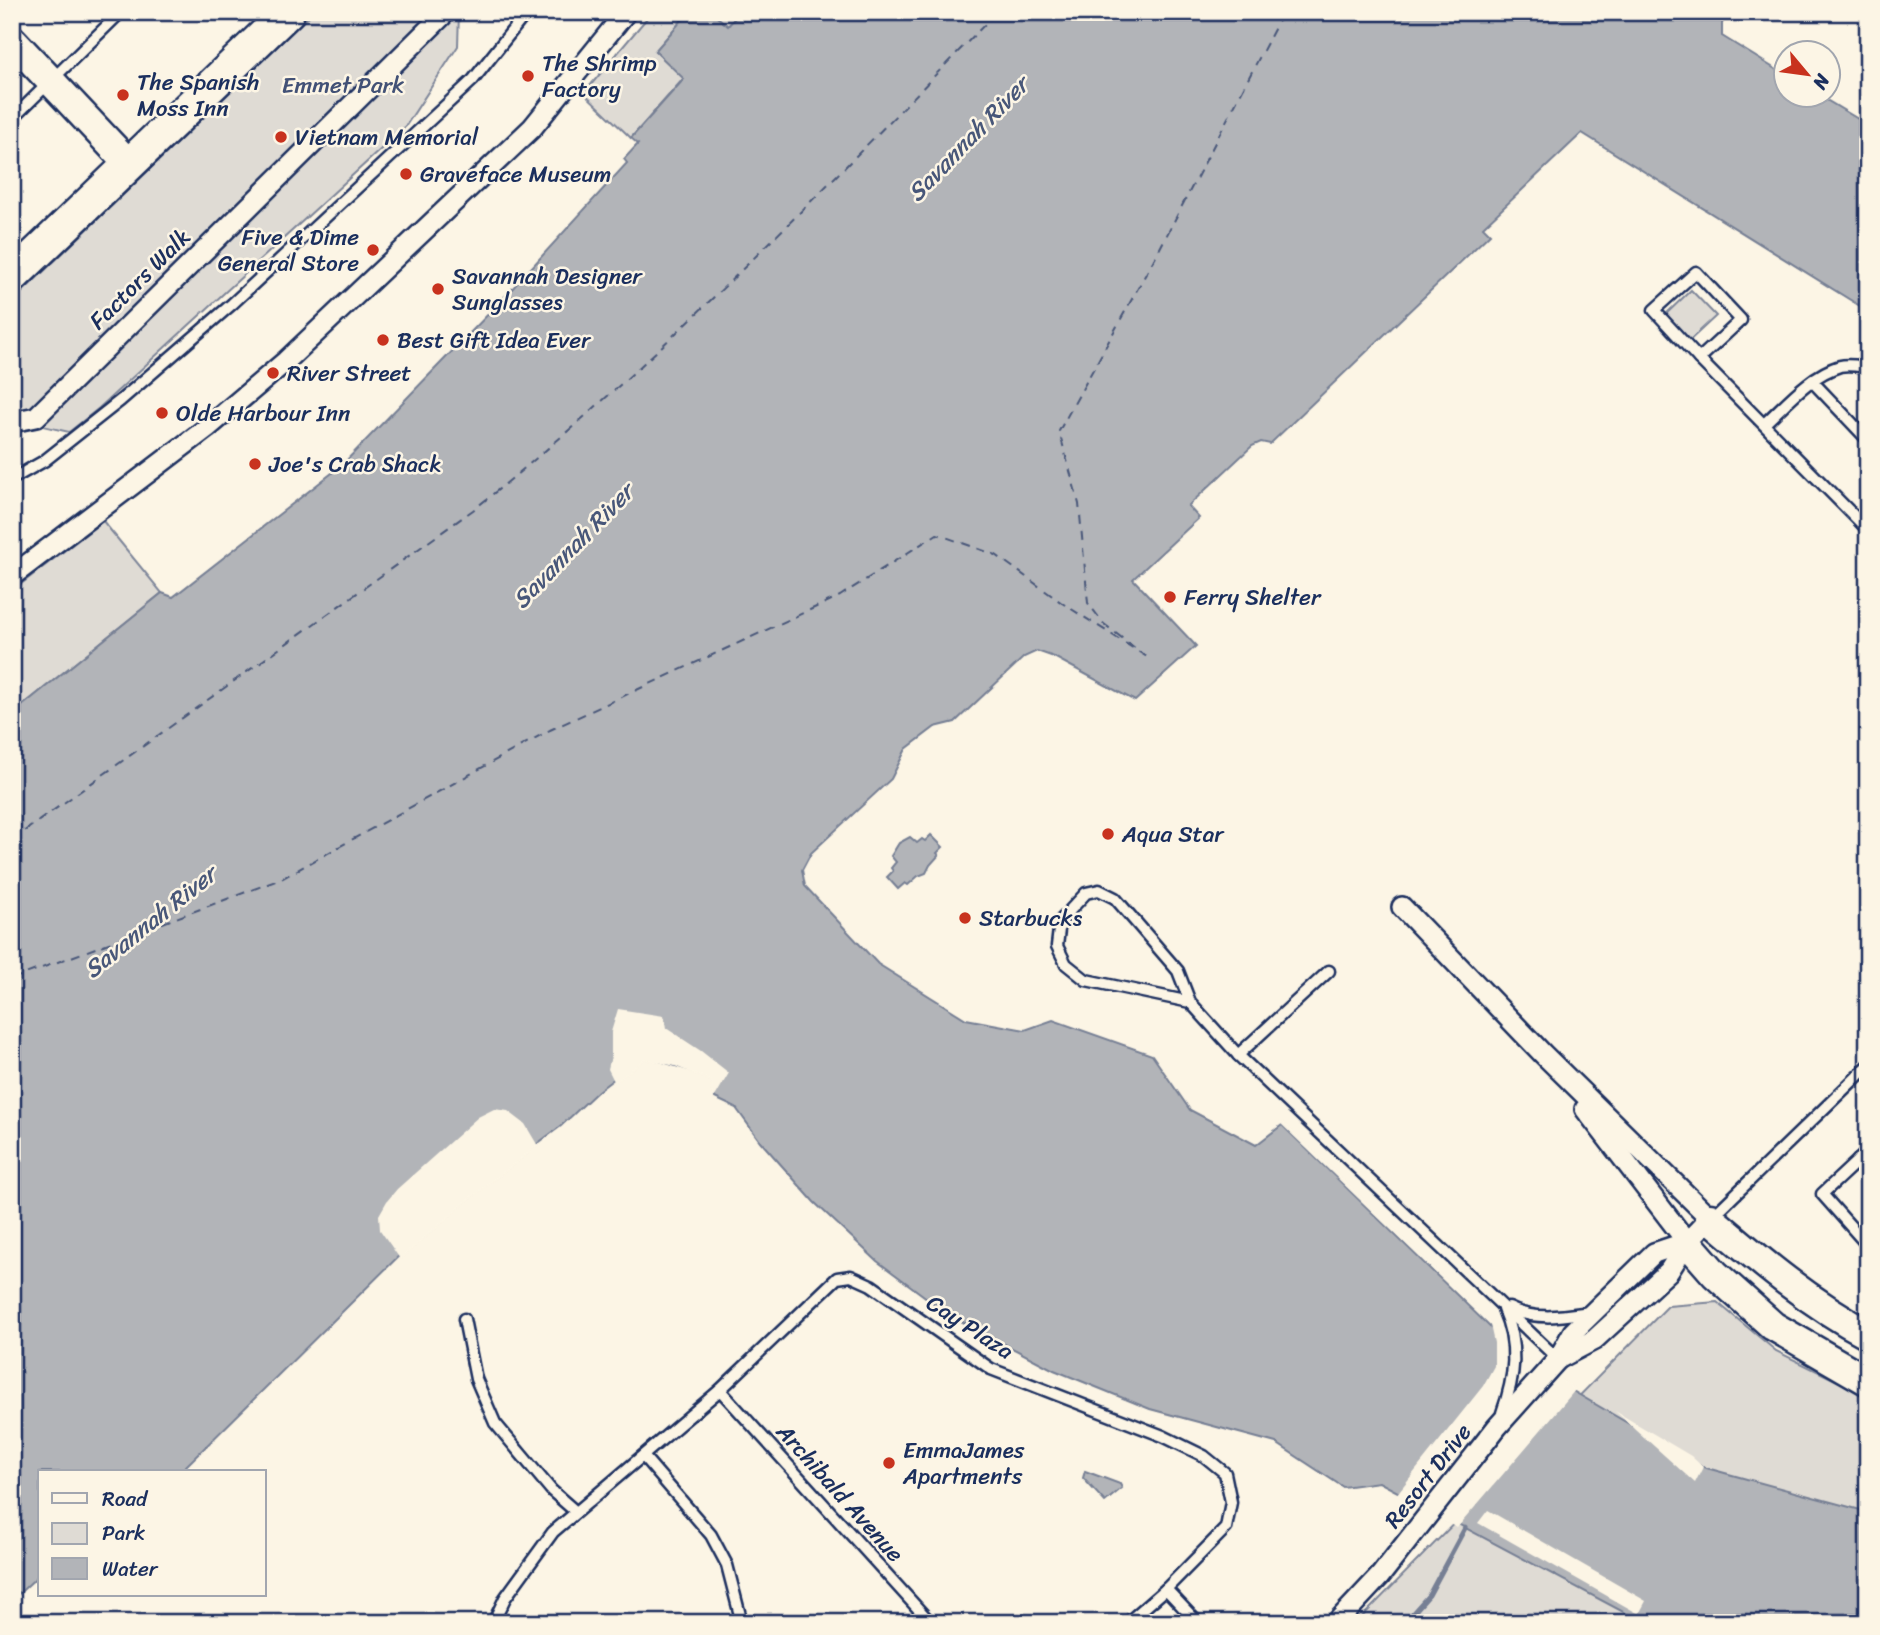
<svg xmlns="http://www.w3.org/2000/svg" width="1880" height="1635" font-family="Sriracha,sans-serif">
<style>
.green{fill:#dfdbd4;stroke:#7d8599;stroke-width:2}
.water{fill:#b2b4b8;stroke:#767f94;stroke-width:2}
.pier{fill:#fcf5e5}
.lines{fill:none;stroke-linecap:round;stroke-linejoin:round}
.stream{stroke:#767f94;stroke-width:5}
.ferry{stroke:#485779;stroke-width:2;stroke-dasharray:9 7;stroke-linecap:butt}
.lane-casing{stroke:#1b2f5e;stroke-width:15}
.street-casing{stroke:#1b2f5e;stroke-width:24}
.secondary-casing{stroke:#1b2f5e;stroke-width:33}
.primary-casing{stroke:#1b2f5e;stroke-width:37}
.lane{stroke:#fcf5e5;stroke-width:10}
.street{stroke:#fcf5e5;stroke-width:19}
.secondary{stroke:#fcf5e5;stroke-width:28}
.primary{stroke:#fcf5e5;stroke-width:32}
.poi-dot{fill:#c8321e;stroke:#fcf5e5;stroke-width:2.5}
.labels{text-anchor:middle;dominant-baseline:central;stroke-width:5;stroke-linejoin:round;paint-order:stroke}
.poi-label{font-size:23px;fill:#1b2f5e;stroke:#fcf5e5;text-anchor:start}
.park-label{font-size:23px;fill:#425176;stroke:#fcf5e5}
.street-label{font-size:23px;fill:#1b2f5e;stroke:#fcf5e5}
.water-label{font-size:24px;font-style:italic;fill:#485779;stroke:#fcf5e5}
</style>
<rect width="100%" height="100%" fill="#fcf5e5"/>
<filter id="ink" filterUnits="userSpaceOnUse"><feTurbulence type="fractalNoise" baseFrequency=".0143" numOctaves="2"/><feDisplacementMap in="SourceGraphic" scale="14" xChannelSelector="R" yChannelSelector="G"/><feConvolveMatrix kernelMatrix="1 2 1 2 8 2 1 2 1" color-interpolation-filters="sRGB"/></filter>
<g filter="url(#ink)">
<g class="green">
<polygon points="313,12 459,12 458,46 405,127 99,408 69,432 12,419 12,302"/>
<polygon points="652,12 689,12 655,51 684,78 631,138 584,93"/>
<polygon points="711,12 740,12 728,26"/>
<polygon points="1691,290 1716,316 1689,341 1665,315"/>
<polygon points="103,521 162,593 12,714 12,591"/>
<polygon points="1717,1302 1776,1351 1868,1396 1868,1623 1356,1623 1668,1306"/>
</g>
<g class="water">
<polygon points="689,12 711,12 728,26 740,12 1726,12 1722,24 1722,36 1785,75 1786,94 1818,95 1868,125 1868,311 1582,133 1483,227 1490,234 1270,444 1261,442 1252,446 1188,506 1199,518 1133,579 1196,646 1135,701 1054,657 1037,651 1024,657 955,722 935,727 906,749 891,779 811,853 802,870 805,886 878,964 966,1019 1025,1030 1053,1020 1152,1055 1190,1110 1256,1145 1282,1125 1530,1366 1703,1467 1868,1512 1868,1623 1644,1623 1379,1482 1343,1487 1276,1443 1150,1409 1054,1370 951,1316 877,1261 814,1202 760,1141 736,1108 715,1098 714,1078 644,1056 598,1091 561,1126 470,1194 417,1238 180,1472 40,1472 40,1574 12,1600 12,714 162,593 173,597 341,466 499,303 627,163 624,159 638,144 631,138 684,79 655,51"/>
<polygon points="931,835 943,847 937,853 939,855 930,865 926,873 918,876 908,885 905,883 898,889 887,877 893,871 891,868 896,862 891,856 899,843 910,837 917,843 922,839 925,841"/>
<polygon points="1085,1471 1120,1484 1122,1488 1105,1502 1083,1478"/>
</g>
<g class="pier">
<polygon points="618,1009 664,1016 666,1028 701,1051 729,1073 715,1097 712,1097 711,1081 675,1066 645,1059 615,1083 608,1069 611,1056 611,1032"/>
<polygon points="494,1109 508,1111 525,1124 538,1146 472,1197 400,1259 380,1230 379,1215 387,1201 397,1189 478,1117"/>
<polygon points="1282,1121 1532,1363 1576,1389 1457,1528 1396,1495 1483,1386 1494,1366 1494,1343 1490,1325 1279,1122"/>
<polygon points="1615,1411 1691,1456 1703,1467 1695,1483"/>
<polygon points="1488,1510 1646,1601 1639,1614 1478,1523"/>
</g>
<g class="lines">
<polyline class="stream" points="1404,1623 1429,1595 1465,1528"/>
<g class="ferry">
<polyline points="1135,648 1104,624 1088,603 1079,504 1059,431 1158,252 1283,12"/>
<path d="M12 840 473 510C662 360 828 184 997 12"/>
<polyline points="12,979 281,879 550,730 840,596 937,534 996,555 1062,603 1147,657"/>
</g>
<defs>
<g id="lane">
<polyline points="12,119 121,12"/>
<polygon points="1696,272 1741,320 1699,359 1654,310"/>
<polyline points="1699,359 1868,530"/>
<polyline points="1812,381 1868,440"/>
<path d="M1764 424C1786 404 1810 375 1840 366 1848 364 1859 366 1868 367"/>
<polyline points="12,479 44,461 121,400 232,304 473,80 527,12"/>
<polyline points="1190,1002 1086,980 1066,964 1057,946 1060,921 1086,893 1099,890 1115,898 1178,971 1190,1002 1238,1055 1558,1359"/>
<polyline points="1238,1055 1329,971"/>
<polyline points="1868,1151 1822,1194 1868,1246"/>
<polyline points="1858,1160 1868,1170"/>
<polyline points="1712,1217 1868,1066"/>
<path d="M1509 1308C1535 1321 1562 1316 1590 1312"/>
<polyline points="464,1319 476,1379 495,1423 552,1491 576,1512"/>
<polyline points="720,1390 931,1623"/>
<path d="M1502 1413C1515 1377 1519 1345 1503 1309"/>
<polyline points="643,1456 711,1535 727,1565 742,1623"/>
<polyline points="1166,1589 1198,1623"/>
<polyline points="493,1623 505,1598 553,1532 720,1390 837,1278 851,1276 871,1285 991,1369 1163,1436 1204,1456 1225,1473 1231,1502 1226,1528 1166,1589 1127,1623"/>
</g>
<g id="street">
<polyline points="12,422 36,417 446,12"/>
<polyline points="12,576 207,428 286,361 532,128 626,12"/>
<polyline points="1402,907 1543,1054 1710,1218 1687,1242 1669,1271 1594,1340 1558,1359"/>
<polyline points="1585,1109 1687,1242"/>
<polyline points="1336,1623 1380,1576 1497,1427 1558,1359 1573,1332 1654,1253 1687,1242"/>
</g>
<g id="secondary">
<polyline points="12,40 129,164"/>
<path d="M1710 1218C1760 1261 1810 1303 1868 1334"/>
<polyline points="1687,1242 1715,1274 1773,1326 1868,1381"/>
</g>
<polyline id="primary" points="12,277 288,12"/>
</defs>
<use href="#lane" class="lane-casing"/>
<use href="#street" class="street-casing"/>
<use href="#secondary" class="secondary-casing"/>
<use href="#primary" class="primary-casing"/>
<use href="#lane" class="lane"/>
<use href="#street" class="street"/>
<use href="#secondary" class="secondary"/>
<use href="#primary" class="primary"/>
</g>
</g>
<g class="poi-dot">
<circle cx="528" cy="76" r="7"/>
<circle cx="123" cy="95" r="7"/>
<circle cx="281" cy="137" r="7"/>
<circle cx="406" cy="174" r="7"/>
<circle cx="373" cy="250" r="7"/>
<circle cx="438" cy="289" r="7"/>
<circle cx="383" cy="340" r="7"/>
<circle cx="273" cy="373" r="7"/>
<circle cx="162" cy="413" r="7"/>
<circle cx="255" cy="464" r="7"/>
<circle cx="1170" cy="597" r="7"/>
<circle cx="1108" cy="834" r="7"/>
<circle cx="965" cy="918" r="7"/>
<circle cx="889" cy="1463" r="7"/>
</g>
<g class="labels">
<g class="poi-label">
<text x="542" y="63">The Shrimp<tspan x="542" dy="26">Factory</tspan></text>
<text x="137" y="82">The Spanish<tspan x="137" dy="26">Moss Inn</tspan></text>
<text x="295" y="137">Vietnam Memorial</text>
<text x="420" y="174">Graveface Museum</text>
<text x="359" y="237" text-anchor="end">Five &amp; Dime<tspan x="359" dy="26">General Store</tspan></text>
<text x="452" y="276">Savannah Designer<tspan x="452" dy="26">Sunglasses</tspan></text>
<text x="397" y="340">Best Gift Idea Ever</text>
<text x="287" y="373">River Street</text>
<text x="176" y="413">Olde Harbour Inn</text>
<text x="269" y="464">Joe's Crab Shack</text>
<text x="1184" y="597">Ferry Shelter</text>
<text x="1122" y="834">Aqua Star</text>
<text x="979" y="918">Starbucks</text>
<text x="903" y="1450">EmmaJames<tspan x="903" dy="26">Apartments</tspan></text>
</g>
<g class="park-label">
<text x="343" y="85">Emmet Park</text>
</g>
<g class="street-label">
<text transform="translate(140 279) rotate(-45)">Factors Walk</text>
<text transform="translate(970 1327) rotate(33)">Cay Plaza</text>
<text transform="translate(1428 1476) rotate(-52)">Resort Drive</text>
<text transform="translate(840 1493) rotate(48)">Archibald Avenue</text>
</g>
<g class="water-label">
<text transform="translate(968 139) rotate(-46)">Savannah River</text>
<text transform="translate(573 546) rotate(-46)">Savannah River</text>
<text transform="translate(150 922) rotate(-39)">Savannah River</text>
</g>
</g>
<rect width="1880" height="1635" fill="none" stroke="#fcf5e5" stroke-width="42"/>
<rect x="21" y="21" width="1838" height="1593" fill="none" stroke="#1b2f5e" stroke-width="2.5" filter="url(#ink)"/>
<rect x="38" y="1470" width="228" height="126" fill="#fcf5e5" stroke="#a2a6af" stroke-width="2"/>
<rect x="52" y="1493" width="35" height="10" fill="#fcf5e5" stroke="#a2a6af" stroke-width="2"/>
<text x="102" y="1506" font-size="21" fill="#1b2f5e">Road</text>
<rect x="52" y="1523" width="35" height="21" fill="#dfdbd4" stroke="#a2a6af" stroke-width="2"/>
<text x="102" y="1540" font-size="21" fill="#1b2f5e">Park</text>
<rect x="52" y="1558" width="35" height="21" fill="#b2b4b8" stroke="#a2a6af" stroke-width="2"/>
<text x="102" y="1576" font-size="21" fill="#1b2f5e">Water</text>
<g transform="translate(1807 74) rotate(119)"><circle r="33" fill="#fcf5e5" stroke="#a2a6af" stroke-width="2"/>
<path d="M0-5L12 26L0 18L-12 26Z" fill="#c8321e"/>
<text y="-10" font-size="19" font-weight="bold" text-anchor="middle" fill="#1b2f5e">N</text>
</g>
</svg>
